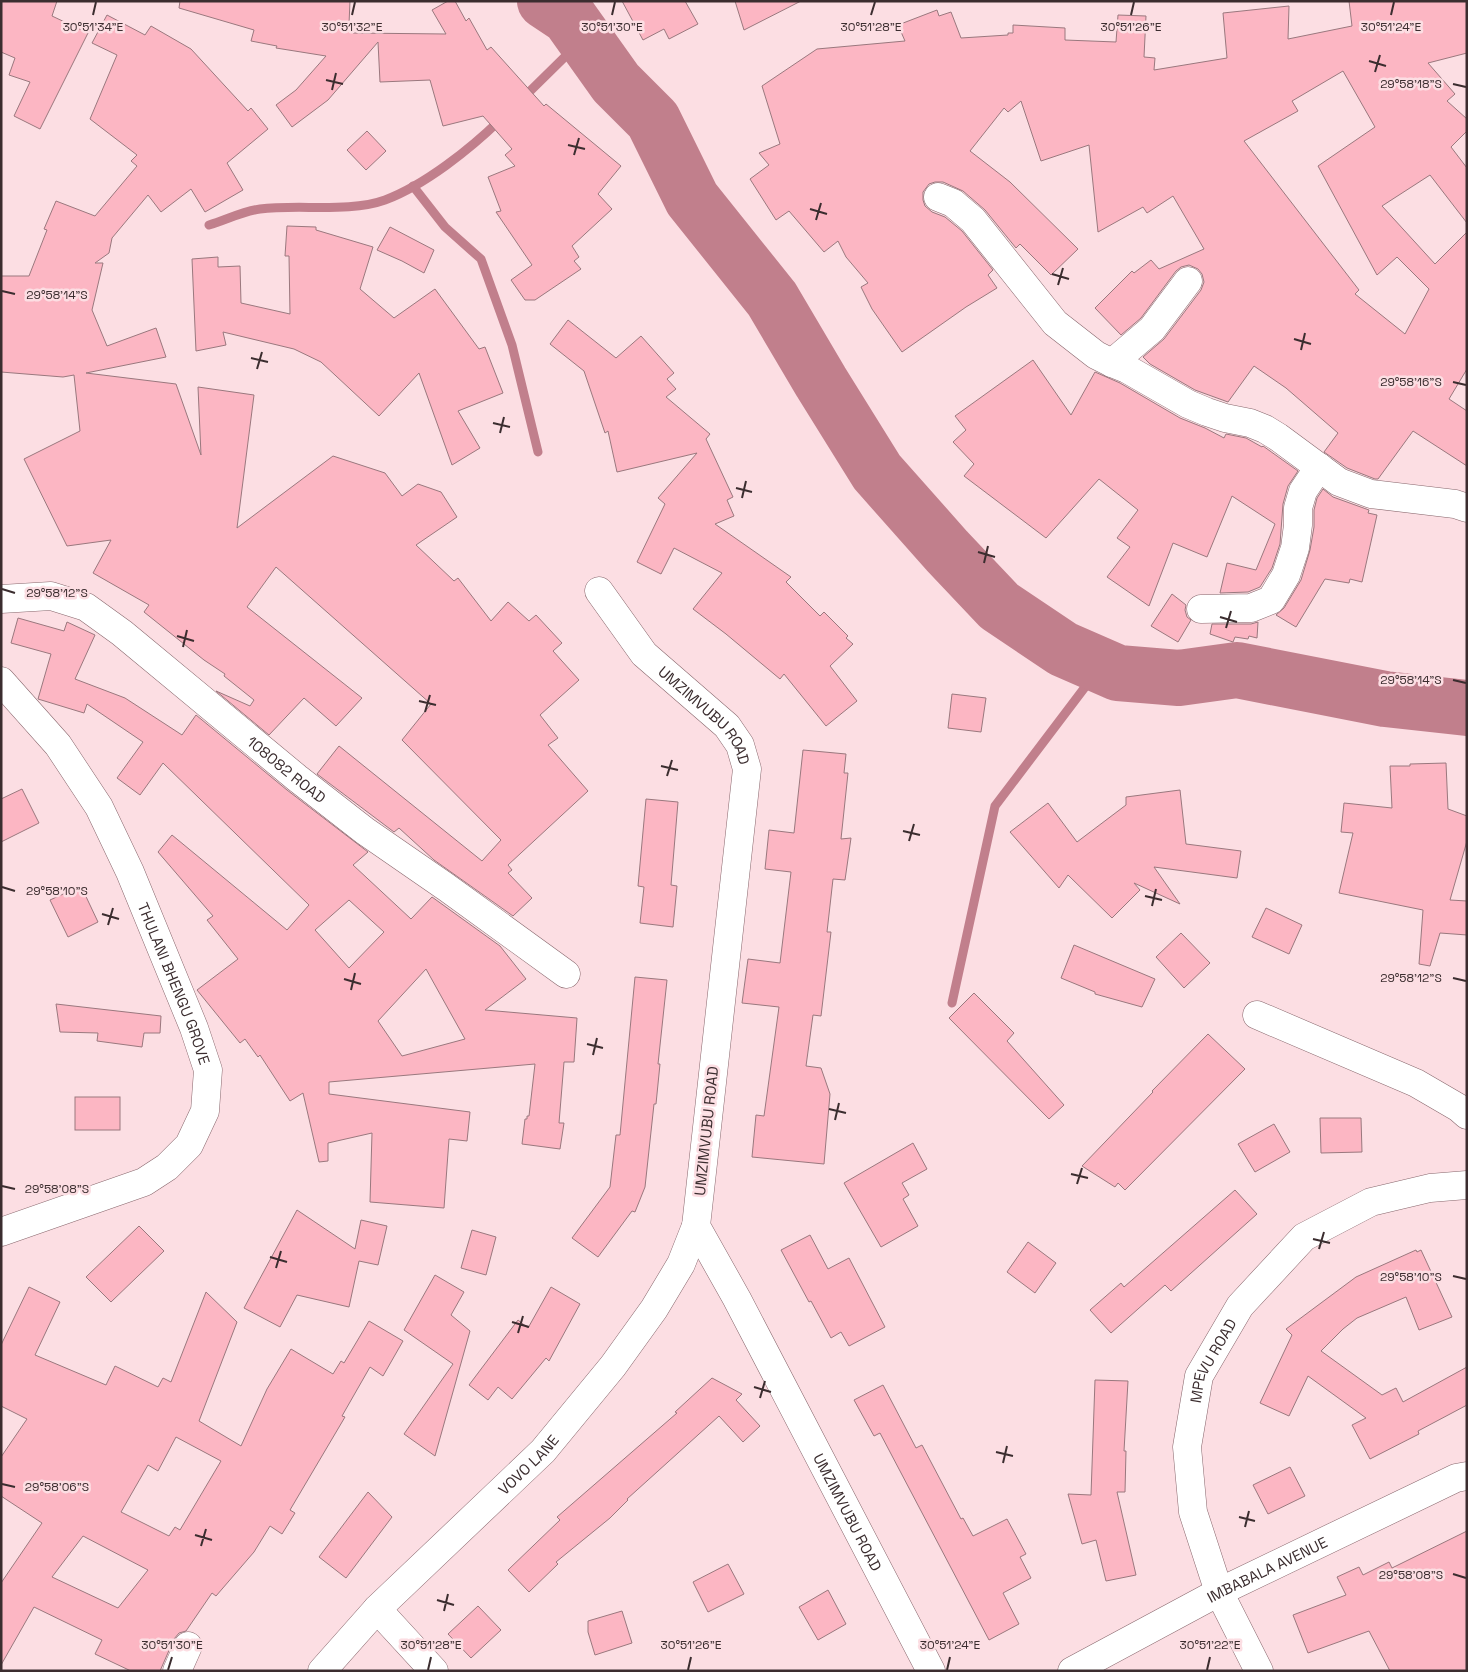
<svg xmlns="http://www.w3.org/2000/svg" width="1468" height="1672" font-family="'Space Grotesk',sans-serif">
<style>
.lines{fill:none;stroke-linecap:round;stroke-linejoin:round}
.stream{stroke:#c17f8c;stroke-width:9}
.river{stroke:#c17f8c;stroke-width:56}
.building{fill:#fcb6c3;stroke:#9a787e;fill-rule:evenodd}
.minor-casing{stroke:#88676d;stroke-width:29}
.minor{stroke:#fff;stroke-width:28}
.ticks{fill:none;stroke:#3b2d2f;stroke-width:2}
.labels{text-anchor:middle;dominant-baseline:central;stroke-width:5;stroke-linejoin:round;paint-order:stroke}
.street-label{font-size:15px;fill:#3b2d2f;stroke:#fcdee3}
.ticks-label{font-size:12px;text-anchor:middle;fill:#3b2d2f;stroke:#fcdee3;stroke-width:5;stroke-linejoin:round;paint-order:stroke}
</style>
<rect width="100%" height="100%" fill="#fcdee3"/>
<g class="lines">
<g class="stream">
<polyline points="522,99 584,38"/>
<polyline points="413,186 445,227 481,259 512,345 538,452"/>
<path d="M209 225C226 220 243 211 260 209 299 204 349 213 385 200 425 185 470 149 500 120"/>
<polyline points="952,1003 995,806 1101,666"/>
</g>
<polyline class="river" points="545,1 569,17 616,83 653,120 692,199 772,299 821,382 877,472 947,551 999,606 1063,649 1118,673 1179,678 1237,670 1385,699 1467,708"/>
</g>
<g class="building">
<polygon points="1,1 57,1 52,16 88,33 40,129 14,116 30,82 9,75 15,58 1,52"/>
<polygon points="180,1 350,1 349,24 354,24 353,33 446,34 432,10 448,1 455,1 466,21 469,18 487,50 491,47 544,106 546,104 621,166 598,194 612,209 572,246 579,257 574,261 581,269 535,300 525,300 511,280 532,265 496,212 501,211 488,177 515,166 505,155 512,149 483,116 443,126 430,80 380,82 378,42 328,100 292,127 276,105 296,90 326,56 276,48 277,46 251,41 254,30 179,8"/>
<polygon points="622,1 685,1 698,24 669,39 664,29 643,40"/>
<polygon points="735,1 801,1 744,30"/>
<path d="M1349 1H1467V53L1428 63 1455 94 1447 101 1467 119V131L1451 147 1467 168V223L1430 175 1382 206 1435 264 1467 232V369L1449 399 1467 411V466L1413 431 1378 479H1375L1347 468 1324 452 1338 433 1286 388 1254 366 1228 402 1195 390 1150 364 1143 357 1164 339 1201 290 1204 282 1202 274 1198 269 1189 265 1181 267 1176 271 1141 318 1121 335 1095 308 1132 271 1134 273 1151 260 1159 269 1204 249 1173 196 1147 213 1143 207 1098 232 1089 145 1041 161 1021 101 1008 112 1004 108 970 151 1010 182 1078 249 1051 275 1020 244 1016 248 985 210 963 191 943 182H935L929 184 923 192V200L925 206 932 212 945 217 962 231 993 270 988 275 997 288 966 307 902 352 872 309 861 287 868 283 846 257 838 241 824 252 789 211 776 220 750 179 769 165 759 153 780 144 762 86 817 49 905 41 898 25 937 10 939 16 951 12 961 38 1008 35V33H1013V25L1065 28V40L1116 42 1118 15 1146 16 1144 57 1155 58 1154 70 1227 58 1223 13 1289 6 1288 39 1352 26ZM1343 71 1375 127 1318 166 1377 275 1397 257 1429 289 1405 334 1355 294 1359 290 1244 141 1298 111 1292 101Z"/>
<polygon points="107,15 145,35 151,26 191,49 248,111 251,108 268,129 227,163 243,190 205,212 191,189 161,212 148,195 112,238 109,253 95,263 103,263 92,310 107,346 156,328 166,357 86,373 176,384 201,455 198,387 254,395 237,528 333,456 385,473 402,496 418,484 441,492 457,517 416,545 454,581 458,578 491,621 508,602 529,621 536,615 562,643 553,651 579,680 540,715 558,738 548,745 588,791 508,865 512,870 508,873 532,898 513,916 434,860 399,828 394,832 317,774 339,746 482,861 501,840 402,740 431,704 276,567 247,607 362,698 336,726 304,698 269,735 216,691 250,706 254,700 224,676 225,674 204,660 144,612 149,605 93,573 111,540 67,546 24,459 80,431 74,375 63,377 1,372 1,276 29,276 47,230 44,229 56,201 95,216 137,166 131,161 137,155 90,119 117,55 92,43"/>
<polygon points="367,131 386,151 366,170 347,150"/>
<polygon points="287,226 316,227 316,230 373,247 360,289 394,318 435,289 479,349 485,347 503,393 458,411 480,448 452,465 419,373 379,416 321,362 294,349 223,332 226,345 196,351 192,259 218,257 218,267 240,266 241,303 290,314 289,256 285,256"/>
<polygon points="390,227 434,250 424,273 402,261 377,250"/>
<polygon points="568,320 616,358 641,336 674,373 667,379 676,389 666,397 710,434 706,439 733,497 727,500 734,516 715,524 791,577 786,582 820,616 824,612 848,636 846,638 853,644 830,666 857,701 826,726 784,674 780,679 726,634 693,609 722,573 674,548 661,574 637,562 665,504 658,498 697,453 617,472 608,431 605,433 584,371 550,344"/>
<polygon points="1033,360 1071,415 1095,372 1120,383 1180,418 1205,428 1224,438 1226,434 1246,438 1262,447 1263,446 1298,471 1288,486 1283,504 1280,544 1272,568 1260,587 1248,592 1220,593 1227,563 1256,570 1275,524 1232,496 1207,557 1173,543 1149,606 1107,577 1130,547 1117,538 1138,510 1099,479 1046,538 964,476 974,464 953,442 966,430 955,416"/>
<polygon points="1323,489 1333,497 1369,510 1368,513 1377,515 1362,582 1350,579 1349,583 1325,579 1296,627 1276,615 1284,608 1301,580 1310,550 1314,527 1314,510 1317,498"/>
<polygon points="1172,594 1186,605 1185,610 1187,617 1191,620 1178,642 1151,626"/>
<path d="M18 618 64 631 67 622 95 635 75 679 125 698 182 735 196 715 287 790 368 852 353 865 411 919 432 897 500 946 526 979 485 1010 577 1018 574 1062H564L559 1123H564L560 1149 522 1144 525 1119H527V1116H529L535 1064 329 1082V1094L470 1112 467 1141 449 1139 444 1208 370 1202 372 1133 328 1143V1161L319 1162 303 1093 290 1101 260 1055 258 1057 245 1039 240 1043 197 990 238 959 207 920 213 916 158 852 172 835 287 930 309 905 163 763 140 795 117 778 143 742 87 704 84 713 38 699 51 654 11 643ZM349 900 384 932 349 968 315 930ZM426 969 465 1039 402 1056 378 1021Z"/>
<polygon points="1258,622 1257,638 1249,636 1248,639 1235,637 1233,642 1210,634 1212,624 1251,624"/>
<polygon points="952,694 986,698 981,732 948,728"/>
<polygon points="803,750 846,754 844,773 848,773 841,839 851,838 845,880 833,879 827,932 831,932 821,1016 813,1015 806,1066 821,1068 830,1094 824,1164 752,1157 756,1115 764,1116 779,1007 742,1003 748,959 780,963 791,872 765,869 769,830 794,833"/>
<polygon points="1446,763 1448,809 1467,816 1467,841 1450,900 1467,901 1467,935 1440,933 1430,966 1419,964 1423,910 1339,893 1353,833 1341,832 1344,803 1392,808 1390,766 1410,766 1410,764"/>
<polygon points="22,789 39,823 1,842 1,799"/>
<polygon points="1180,790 1186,844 1241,851 1237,878 1154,867 1180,904 1134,883 1140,890 1112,918 1068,875 1059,888 1010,832 1048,803 1077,842 1126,805 1126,797"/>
<polygon points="646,799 678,802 671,885 677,886 673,927 640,923 644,887 638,886"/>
<polygon points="81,886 98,922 68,937 50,900"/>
<polygon points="1266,908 1302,925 1289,954 1252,937"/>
<polygon points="1181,933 1210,963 1184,988 1156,957"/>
<polygon points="1074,945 1155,979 1142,1007 1095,994 1095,992 1061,978"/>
<polygon points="635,977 667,980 658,1064 660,1064 656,1104 654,1104 645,1187 635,1212 632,1211 598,1257 572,1238 610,1187 616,1135 620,1135"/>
<polygon points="974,993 1014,1033 1007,1041 1064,1105 1049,1119 949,1018"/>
<polygon points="56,1004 161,1016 160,1033 144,1033 142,1047 97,1041 98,1033 60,1032"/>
<polygon points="1208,1034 1245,1069 1125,1190 1118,1183 1115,1187 1082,1166 1153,1092 1152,1091"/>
<rect x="75" y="1097" width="45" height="33"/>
<polygon points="1320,1118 1361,1118 1362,1152 1321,1153"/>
<polygon points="1274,1124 1290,1152 1255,1172 1238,1144"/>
<polygon points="913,1143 927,1169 902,1183 909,1195 903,1199 918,1226 881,1247 844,1183"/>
<polygon points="1235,1190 1257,1214 1171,1291 1165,1285 1111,1333 1090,1310 1121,1283 1124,1287"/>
<polygon points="297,1210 355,1249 361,1220 387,1226 378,1265 359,1261 349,1307 297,1295 280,1327 244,1308"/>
<polygon points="139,1226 164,1251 111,1302 86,1277"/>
<polygon points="472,1230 496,1237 486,1275 461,1268"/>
<polygon points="810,1235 828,1269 849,1258 885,1327 849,1346 841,1332 831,1338 811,1301 809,1302 781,1250"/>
<polygon points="1028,1242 1056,1263 1035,1293 1007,1272"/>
<polygon points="1416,1250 1417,1252 1421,1250 1452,1317 1419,1330 1406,1297 1357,1318 1343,1329 1321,1351 1382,1395 1396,1388 1403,1402 1467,1367 1467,1405 1418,1431 1419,1434 1370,1459 1352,1425 1366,1418 1308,1376 1289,1416 1260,1403 1292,1335 1286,1329 1356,1277"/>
<polygon points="435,1275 464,1292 451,1315 470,1331 435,1456 404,1434 453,1364 404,1330"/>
<path d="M29 1287 60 1302 35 1355 106 1385 115 1366 158 1387 163 1378 171 1382 206 1292 237 1322 199 1421 241 1446 267 1389 291 1349 333 1374 341 1361 344 1363 369 1321 403 1341 383 1376 370 1367 342 1416 345 1417 290 1510 295 1513 282 1534 270 1526 254 1552 216 1596 212 1593 186 1631 179 1633 174 1639 160 1671H131L95 1654 102 1640 34 1607 1 1665V1583L42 1523 1 1496V1457L27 1419 1 1406V1345ZM176 1437 221 1461 180 1530 175 1527 169 1536 121 1512 148 1465 158 1471ZM83 1536 148 1570 118 1608 52 1577Z"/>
<polygon points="551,1287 580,1304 549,1361 546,1358 512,1399 498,1387 488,1400 469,1385 518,1320 528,1328"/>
<polygon points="712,1378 742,1394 736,1400 760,1426 743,1442 719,1416 627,1499 628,1500 610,1518 556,1562 558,1564 529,1592 508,1570 560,1520 557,1517 677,1413 675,1412"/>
<polygon points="1095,1380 1128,1381 1124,1451 1126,1451 1125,1492 1117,1492 1136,1575 1106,1581 1096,1540 1082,1544 1068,1494 1091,1495"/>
<polygon points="883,1385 916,1448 922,1445 961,1519 963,1518 973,1536 1007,1519 1026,1554 1020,1557 1031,1578 1003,1593 1019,1624 989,1640 880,1433 874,1436 854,1400"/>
<polygon points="1290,1467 1305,1496 1268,1514 1253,1485"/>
<polygon points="368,1492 392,1517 346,1578 319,1557"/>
<polygon points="1467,1531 1467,1671 1390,1671 1369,1631 1308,1653 1293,1615 1346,1595 1337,1577 1359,1567 1363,1575 1389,1562 1392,1568"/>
<polygon points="728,1564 744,1594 708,1612 693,1582"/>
<polygon points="828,1590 846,1624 818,1640 799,1607"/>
<polygon points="478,1606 501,1630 471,1658 448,1634"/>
<polygon points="622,1611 632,1643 595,1655 588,1632 588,1621"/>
</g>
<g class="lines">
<defs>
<g id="minor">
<polyline points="938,197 953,203 973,220 1055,323 1096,355 1112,363 1127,369 1188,404 1207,412 1225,418 1250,423 1265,429 1278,437 1339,482 1371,494 1455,504 1467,508"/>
<polyline points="1112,363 1152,329 1188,281"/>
<path id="s1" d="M599 591 644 654 727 726 740 745 747 769 696 1226 737 1299 931 1671"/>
<path id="s2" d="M1 599 51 596 86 607 122 633 297 778 365 831 446 887 566 974"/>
<polyline points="1201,609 1251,608 1271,600 1286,575 1295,548 1298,525 1298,508 1303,491 1319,467"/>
<path id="s3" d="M1 681 58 745 99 807 130 872 194 1028 208 1070 205 1111 189 1145 167 1167 144 1182 1 1232"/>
<polyline points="1257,1015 1416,1083 1459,1108 1467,1115"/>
<polyline points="377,1609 434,1671"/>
<polyline points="177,1671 188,1646"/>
<path id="s4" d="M322 1671 377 1609 543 1451 613 1366 654 1309 681 1264 696 1226"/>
<path id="s5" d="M1072 1671 1219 1592 1456 1478 1467 1476"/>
<path id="s6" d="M1259 1671 1219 1592 1193 1512 1187 1447 1199 1376 1240 1306 1304 1237 1371 1202 1430 1188 1467 1185"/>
</g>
</defs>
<use href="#minor" class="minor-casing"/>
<use href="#minor" class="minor"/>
</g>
<path class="ticks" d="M93 15 96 2M352 15 355 2M612 15 615 2M871 15 875 2M1131 15 1134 2M1391 15 1394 2M1369 61 1386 66M1375 72 1380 55M326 80 343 84M1453 84 1466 87M332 90 336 73M568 145 585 149M574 155 579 138M810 209 827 214M816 220 821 203M1052 274 1069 279M1058 285 1063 268M2 291 15 294M1294 339 1311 344M1301 350 1305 333M251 358 268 362M257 369 262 352M1453 382 1466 385M493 423 510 427M500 433 504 417M736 488 752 492M742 498 746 481M978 552 995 557M984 563 988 546M2 589 15 593M1220 617 1237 622M1226 628 1231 611M177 636 194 641M183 647 187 630M1453 680 1466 683M419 701 436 705M425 712 430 695M661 766 678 770M667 776 672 760M903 831 920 835M909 841 914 824M2 887 15 891M1145 896 1162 900M1152 906 1156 889M102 914 119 919M108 925 113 908M1453 978 1466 981M344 979 361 984M351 990 355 973M587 1044 603 1048M593 1055 597 1038M829 1109 846 1113M835 1120 839 1103M1071 1174 1088 1178M1077 1184 1082 1168M2 1186 15 1189M1313 1239 1330 1243M1319 1249 1324 1232M270 1257 287 1262M276 1268 281 1251M1453 1276 1466 1279M512 1322 529 1327M518 1333 523 1316M754 1387 771 1392M760 1398 765 1381M996 1452 1013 1456M1003 1463 1007 1446M2 1484 15 1487M1239 1517 1255 1521M1245 1527 1249 1511M195 1535 212 1540M201 1546 206 1529M1453 1574 1466 1578M437 1600 454 1605M444 1611 448 1594M168 1670 172 1657M428 1670 431 1657M688 1670 691 1657M947 1670 950 1657M1207 1670 1210 1657"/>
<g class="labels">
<g class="street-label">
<text stroke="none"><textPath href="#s1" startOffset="165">UMZIMVUBU ROAD</textPath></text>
<text stroke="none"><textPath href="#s2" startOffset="345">108082 ROAD</textPath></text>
<text stroke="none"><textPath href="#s3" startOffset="352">THULANI BHENGU GROVE</textPath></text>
<text transform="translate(706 1131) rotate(-84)">UMZIMVUBU ROAD</text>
<text stroke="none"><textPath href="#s6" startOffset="329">MPEVU ROAD</textPath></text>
<text stroke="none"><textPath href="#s4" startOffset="292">VOVO LANE</textPath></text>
<text stroke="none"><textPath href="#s1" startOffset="1019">UMZIMVUBU ROAD</textPath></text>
<text stroke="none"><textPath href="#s5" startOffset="220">IMBABALA AVENUE</textPath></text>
</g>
</g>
<g class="ticks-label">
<text x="93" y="31">30°51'34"E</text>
<text x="352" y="31">30°51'32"E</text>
<text x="612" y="31">30°51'30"E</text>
<text x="871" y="31">30°51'28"E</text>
<text x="1131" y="31">30°51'26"E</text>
<text x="1391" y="31">30°51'24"E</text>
<text x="1411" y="88">29°58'18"S</text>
<text x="57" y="299">29°58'14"S</text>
<text x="1411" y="386">29°58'16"S</text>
<text x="57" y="597">29°58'12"S</text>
<text x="1411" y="684">29°58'14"S</text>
<text x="57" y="895">29°58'10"S</text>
<text x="1411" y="982">29°58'12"S</text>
<text x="57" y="1193">29°58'08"S</text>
<text x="1411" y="1281">29°58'10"S</text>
<text x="57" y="1491">29°58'06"S</text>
<text x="1411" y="1579">29°58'08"S</text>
<text x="172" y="1649">30°51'30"E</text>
<text x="431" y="1649">30°51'28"E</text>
<text x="691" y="1649">30°51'26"E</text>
<text x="950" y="1649">30°51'24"E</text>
<text x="1210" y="1649">30°51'22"E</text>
</g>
<rect width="1468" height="1672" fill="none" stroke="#3b2d2f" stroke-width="5"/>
</svg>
